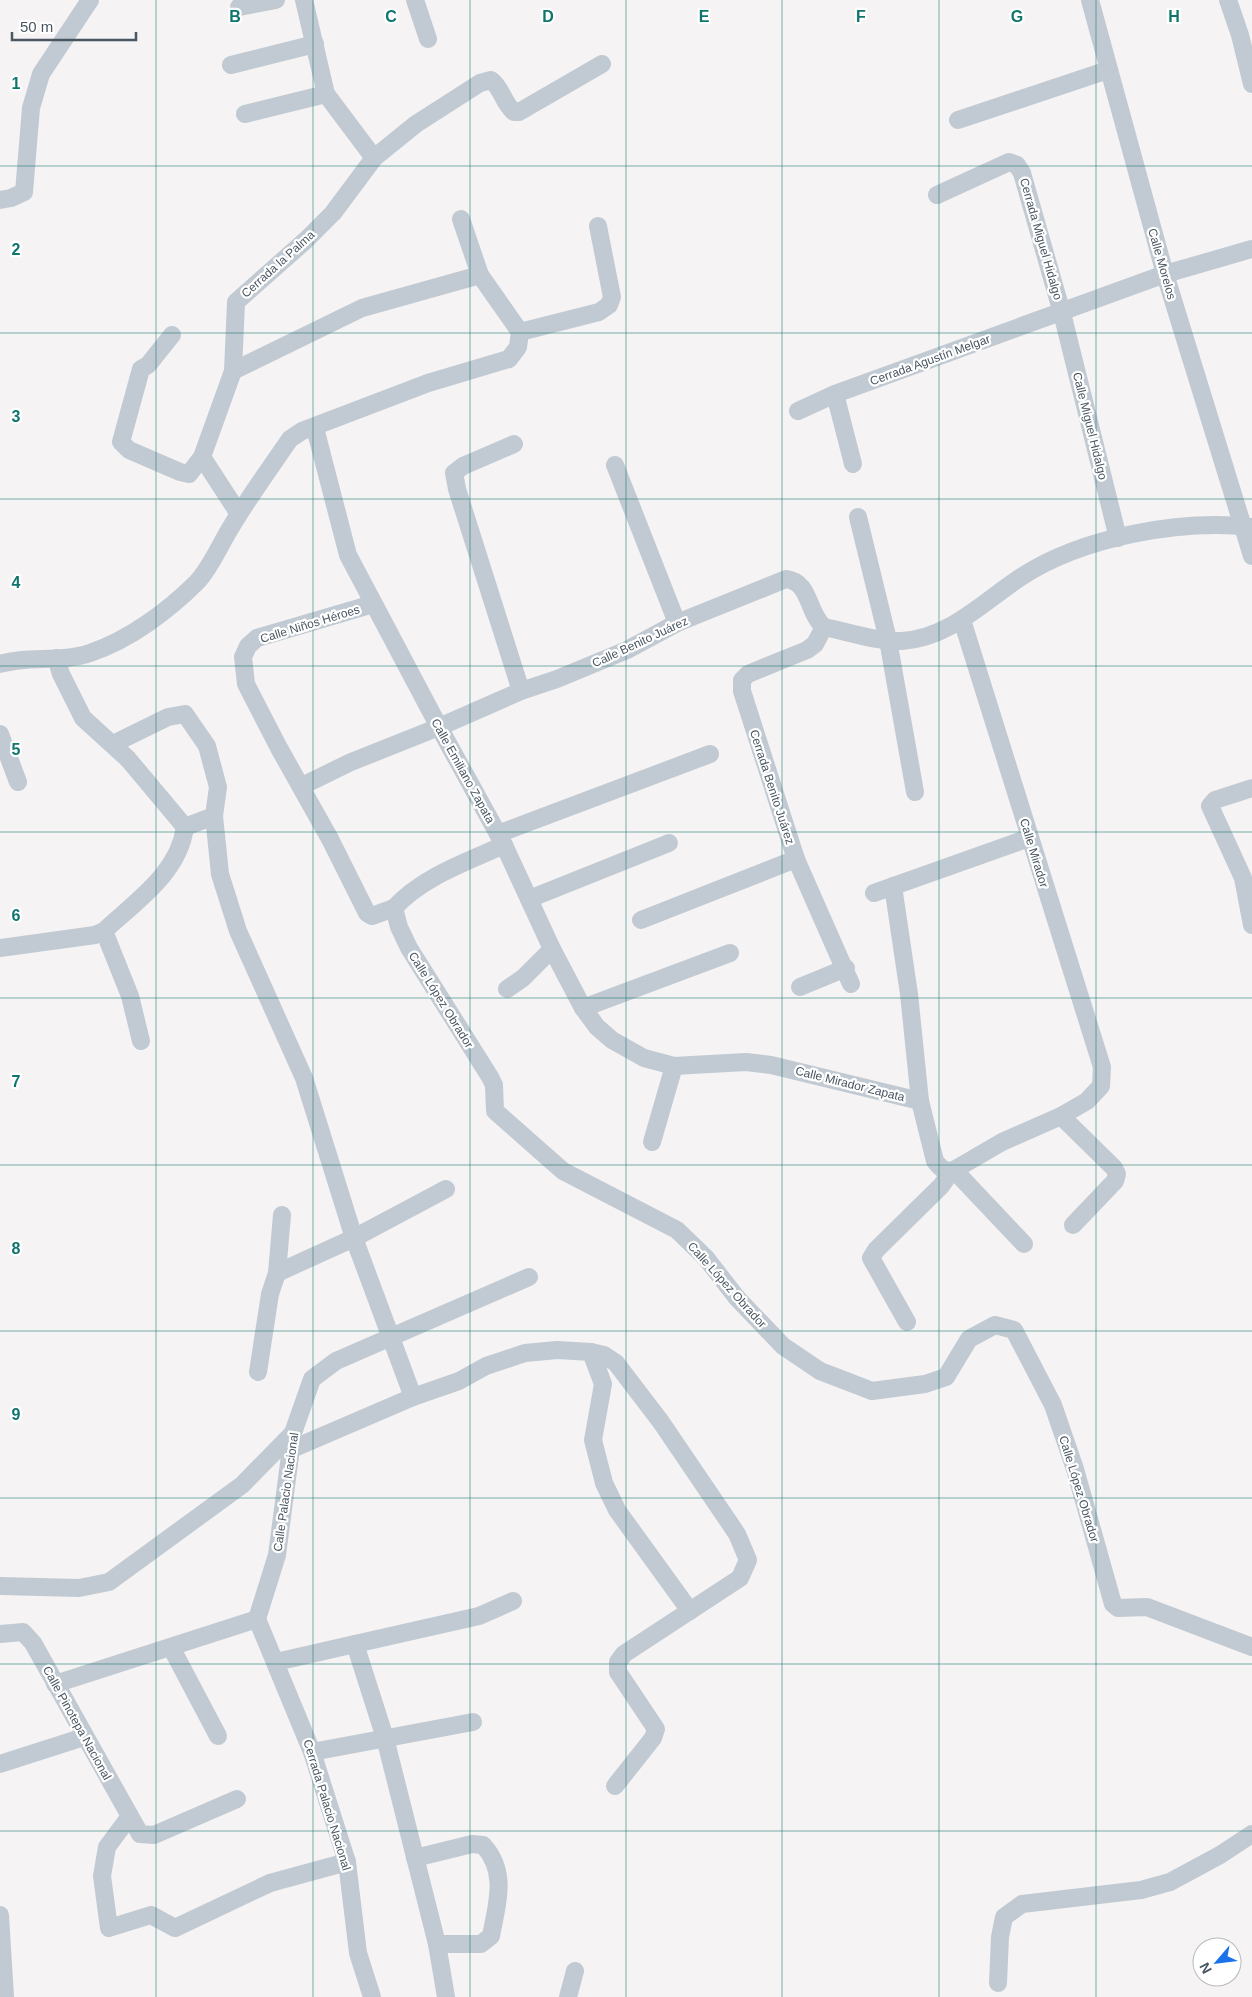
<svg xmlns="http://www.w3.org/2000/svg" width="1252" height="1997" font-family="Arial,sans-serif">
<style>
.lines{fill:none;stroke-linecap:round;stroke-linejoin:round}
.minor{stroke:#c1cad2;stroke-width:18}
.grid{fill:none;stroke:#0f766e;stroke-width:1;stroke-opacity:0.55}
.labels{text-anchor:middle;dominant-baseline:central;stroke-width:4.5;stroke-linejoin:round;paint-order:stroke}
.street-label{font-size:12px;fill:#4a5661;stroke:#fff}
.grid-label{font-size:16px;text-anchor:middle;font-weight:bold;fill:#0f766e;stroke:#fff;stroke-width:4.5;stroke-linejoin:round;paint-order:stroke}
</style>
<rect width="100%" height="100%" fill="#f5f3f3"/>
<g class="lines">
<g class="minor">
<polyline points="304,0 326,94 374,158"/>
<polyline points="415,0 428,39"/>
<polyline points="1090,0 1165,274 1252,556"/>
<polyline points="1228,0 1240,35 1252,84"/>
<polyline points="239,7 276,0"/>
<polyline points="231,65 315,44"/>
<polyline points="245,114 326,94"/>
<polyline points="958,120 1108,70"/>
<polyline points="937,195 1009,162 1017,165 1022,173 1062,313 1118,538"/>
<polyline points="0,200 11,198 24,192 31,108 41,74 90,0"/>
<polyline points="461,219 480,275 520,332"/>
<polyline points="520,332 599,312 609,305 612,297 598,226"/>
<path d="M172 335 148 365 141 369 121 442 129 450 180 472 189 474 202 457 233 371 236 302 306 240 333 213 374 158 416 124 480 83 491 80C502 88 503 103 514 112H519L602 64"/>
<polyline points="233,371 362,308 480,275"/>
<polyline points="835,394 853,464"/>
<polyline points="798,411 835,394 1165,274 1252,249"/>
<path d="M315 428 348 555 439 727 504 845 552 949 583 1008 597 1027 612 1040 644 1058 674 1066 746 1062 771 1065 920 1101 935 1161C941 1169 945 1172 954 1170L1002 1142 1061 1116 1087 1101 1101 1086 1102 1067 962 620"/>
<polyline points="514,444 463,466 454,473 457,489 521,691"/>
<polyline points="202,457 239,514"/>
<polyline points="615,465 677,623"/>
<polyline points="858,517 888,640 915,792"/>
<polyline points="373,604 257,638 248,646 243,657 246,684 279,748 330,839 367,913 372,916 394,908 399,927 409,948 490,1077 494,1085 495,1111 563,1171 677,1230 706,1258 737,1298 783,1346 820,1371 872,1391 925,1384 946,1377 969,1339 995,1325 1014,1330 1053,1405 1075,1469 1113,1604 1118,1608 1147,1607 1252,1647"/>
<polyline points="824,627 815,644 807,650 748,674 742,680 742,691 796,859 851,984"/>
<polyline points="56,658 61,674 83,718 128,759 185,827"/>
<path d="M0 664C29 655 61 663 90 653 129 640 168 611 197 582 210 569 221 543 231 527 249 497 270 468 290 439L302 431 428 383 509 359 518 347 520 332"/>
<polyline points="0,734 18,782"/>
<polyline points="113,744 168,717 185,714 207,746 218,787 214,816 220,874 238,931 304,1078 354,1238 413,1397"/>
<path d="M302 786 351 762 439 727 521 691 557 679 627 650 677 623 786 579C811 582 807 613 824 627 849 632 877 642 902 641 950 638 984 601 1021 577 1082 537 1180 519 1252 527"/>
<polyline points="1252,788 1215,800 1210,806 1243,878 1252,925"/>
<polyline points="498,834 710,754"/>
<polyline points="893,886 909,994 920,1101"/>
<polyline points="874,893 1029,838"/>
<polyline points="529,899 669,843"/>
<path d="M394 908C422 877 466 862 504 845"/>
<polyline points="641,920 796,859"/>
<polyline points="104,931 130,996 141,1041"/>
<path d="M0 948 95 935 104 931C136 901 179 873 185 827L214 816"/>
<polyline points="800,987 846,968"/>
<polyline points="507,989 523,978 552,949"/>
<polyline points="583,1008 730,953"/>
<polyline points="1061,1116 1114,1168 1117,1174 1115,1181 1073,1225"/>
<polyline points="652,1142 674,1066"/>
<polyline points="954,1170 1024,1244"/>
<polyline points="277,1273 354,1238 446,1189"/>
<polyline points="907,1322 871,1258 876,1250 941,1186 946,1179 947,1171"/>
<polyline points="591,1352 603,1384 593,1440 604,1483 617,1510 690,1611"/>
<polyline points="258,1372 270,1294 277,1273 282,1215"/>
<polyline points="292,1449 413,1397 459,1381 486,1366 525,1353 557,1350 591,1352 604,1355 616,1363 661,1422 737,1534 748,1560 740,1578 624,1654 618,1662 618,1672 656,1729 653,1738 615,1786"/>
<polyline points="0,1586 79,1588 109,1582 242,1485 293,1433"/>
<polyline points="257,1619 277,1555 293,1433 312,1379 336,1361 529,1277"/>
<polyline points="257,1619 312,1752 347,1862 358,1953 372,1997"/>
<polyline points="0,1634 23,1632 33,1643 140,1834 154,1835 237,1799"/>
<polyline points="355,1644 479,1616 513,1601"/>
<polyline points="171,1647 218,1736"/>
<polyline points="276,1662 355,1644 385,1738 437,1944 446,1997"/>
<polyline points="55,1684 257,1619"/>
<polyline points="312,1752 473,1722"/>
<polyline points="0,1764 84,1737"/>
<polyline points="130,1816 107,1847 102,1876 109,1928 151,1915 175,1928 270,1883 347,1862"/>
<path d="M415 1858 472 1844 483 1845C508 1872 497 1904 491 1936L481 1944H437"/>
<polyline points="0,1915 5,1997"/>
<polyline points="998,1983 1000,1937 1004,1917 1022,1904 1141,1890 1170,1882 1220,1855 1252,1834"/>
<polyline points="568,1997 575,1971"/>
</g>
</g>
<path class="grid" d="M156 0V1997M313 0V1997M470 0V1997M626 0V1997M782 0V1997M939 0V1997M1096 0V1997M0 166H1252M0 333H1252M0 499H1252M0 666H1252M0 832H1252M0 998H1252M0 1165H1252M0 1331H1252M0 1498H1252M0 1664H1252M0 1831H1252"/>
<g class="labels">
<g class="street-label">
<text transform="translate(1041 239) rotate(74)">Cerrada Miguel Hidalgo</text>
<text transform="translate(278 264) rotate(-42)">Cerrada la Palma</text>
<text transform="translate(1162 264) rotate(74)">Calle Morelos</text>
<text transform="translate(930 360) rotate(-20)">Cerrada Agustín Melgar</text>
<text transform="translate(1090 426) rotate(76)">Calle Miguel Hidalgo</text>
<text transform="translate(310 624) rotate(-17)">Calle Niños Héroes</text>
<text transform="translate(640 642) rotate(-25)">Calle Benito Juárez</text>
<text transform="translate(463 771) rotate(61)">Calle Emiliano Zapata</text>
<text transform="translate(772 787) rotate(72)">Cerrada Benito Juárez</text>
<text transform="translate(1034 853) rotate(73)">Calle Mirador</text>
<text transform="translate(441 1000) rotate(58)">Calle López Obrador</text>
<text transform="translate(850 1084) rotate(14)">Calle Mirador Zapata</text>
<text transform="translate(727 1285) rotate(48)">Calle López Obrador</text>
<text transform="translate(1079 1489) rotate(73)">Calle López Obrador</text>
<text transform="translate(286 1492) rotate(-82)">Calle Palacio Nacional</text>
<text transform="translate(77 1723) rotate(61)">Calle Pinotepa Nacional</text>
<text transform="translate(327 1805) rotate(73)">Cerrada Palacio Nacional</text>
</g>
</g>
<g class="grid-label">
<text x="235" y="22">B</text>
<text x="391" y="22">C</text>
<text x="548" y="22">D</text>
<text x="704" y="22">E</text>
<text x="861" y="22">F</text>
<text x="1017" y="22">G</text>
<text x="1174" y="22">H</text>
<text x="16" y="89">1</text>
<text x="16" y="255">2</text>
<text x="16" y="422">3</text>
<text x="16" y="588">4</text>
<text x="16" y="755">5</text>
<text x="16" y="921">6</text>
<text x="16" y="1087">7</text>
<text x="16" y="1254">8</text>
<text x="16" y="1420">9</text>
</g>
<g transform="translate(1217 1962) rotate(242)"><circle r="24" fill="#ffffff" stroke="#b7bbc0"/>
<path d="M0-4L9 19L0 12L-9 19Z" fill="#1a73e8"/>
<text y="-8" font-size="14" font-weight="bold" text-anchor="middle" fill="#4a5661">N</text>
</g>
<path d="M12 32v8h124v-8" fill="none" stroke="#4a5661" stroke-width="2.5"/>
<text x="20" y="32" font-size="15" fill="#4a5661" stroke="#ffffff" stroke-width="4" paint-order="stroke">50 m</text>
</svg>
